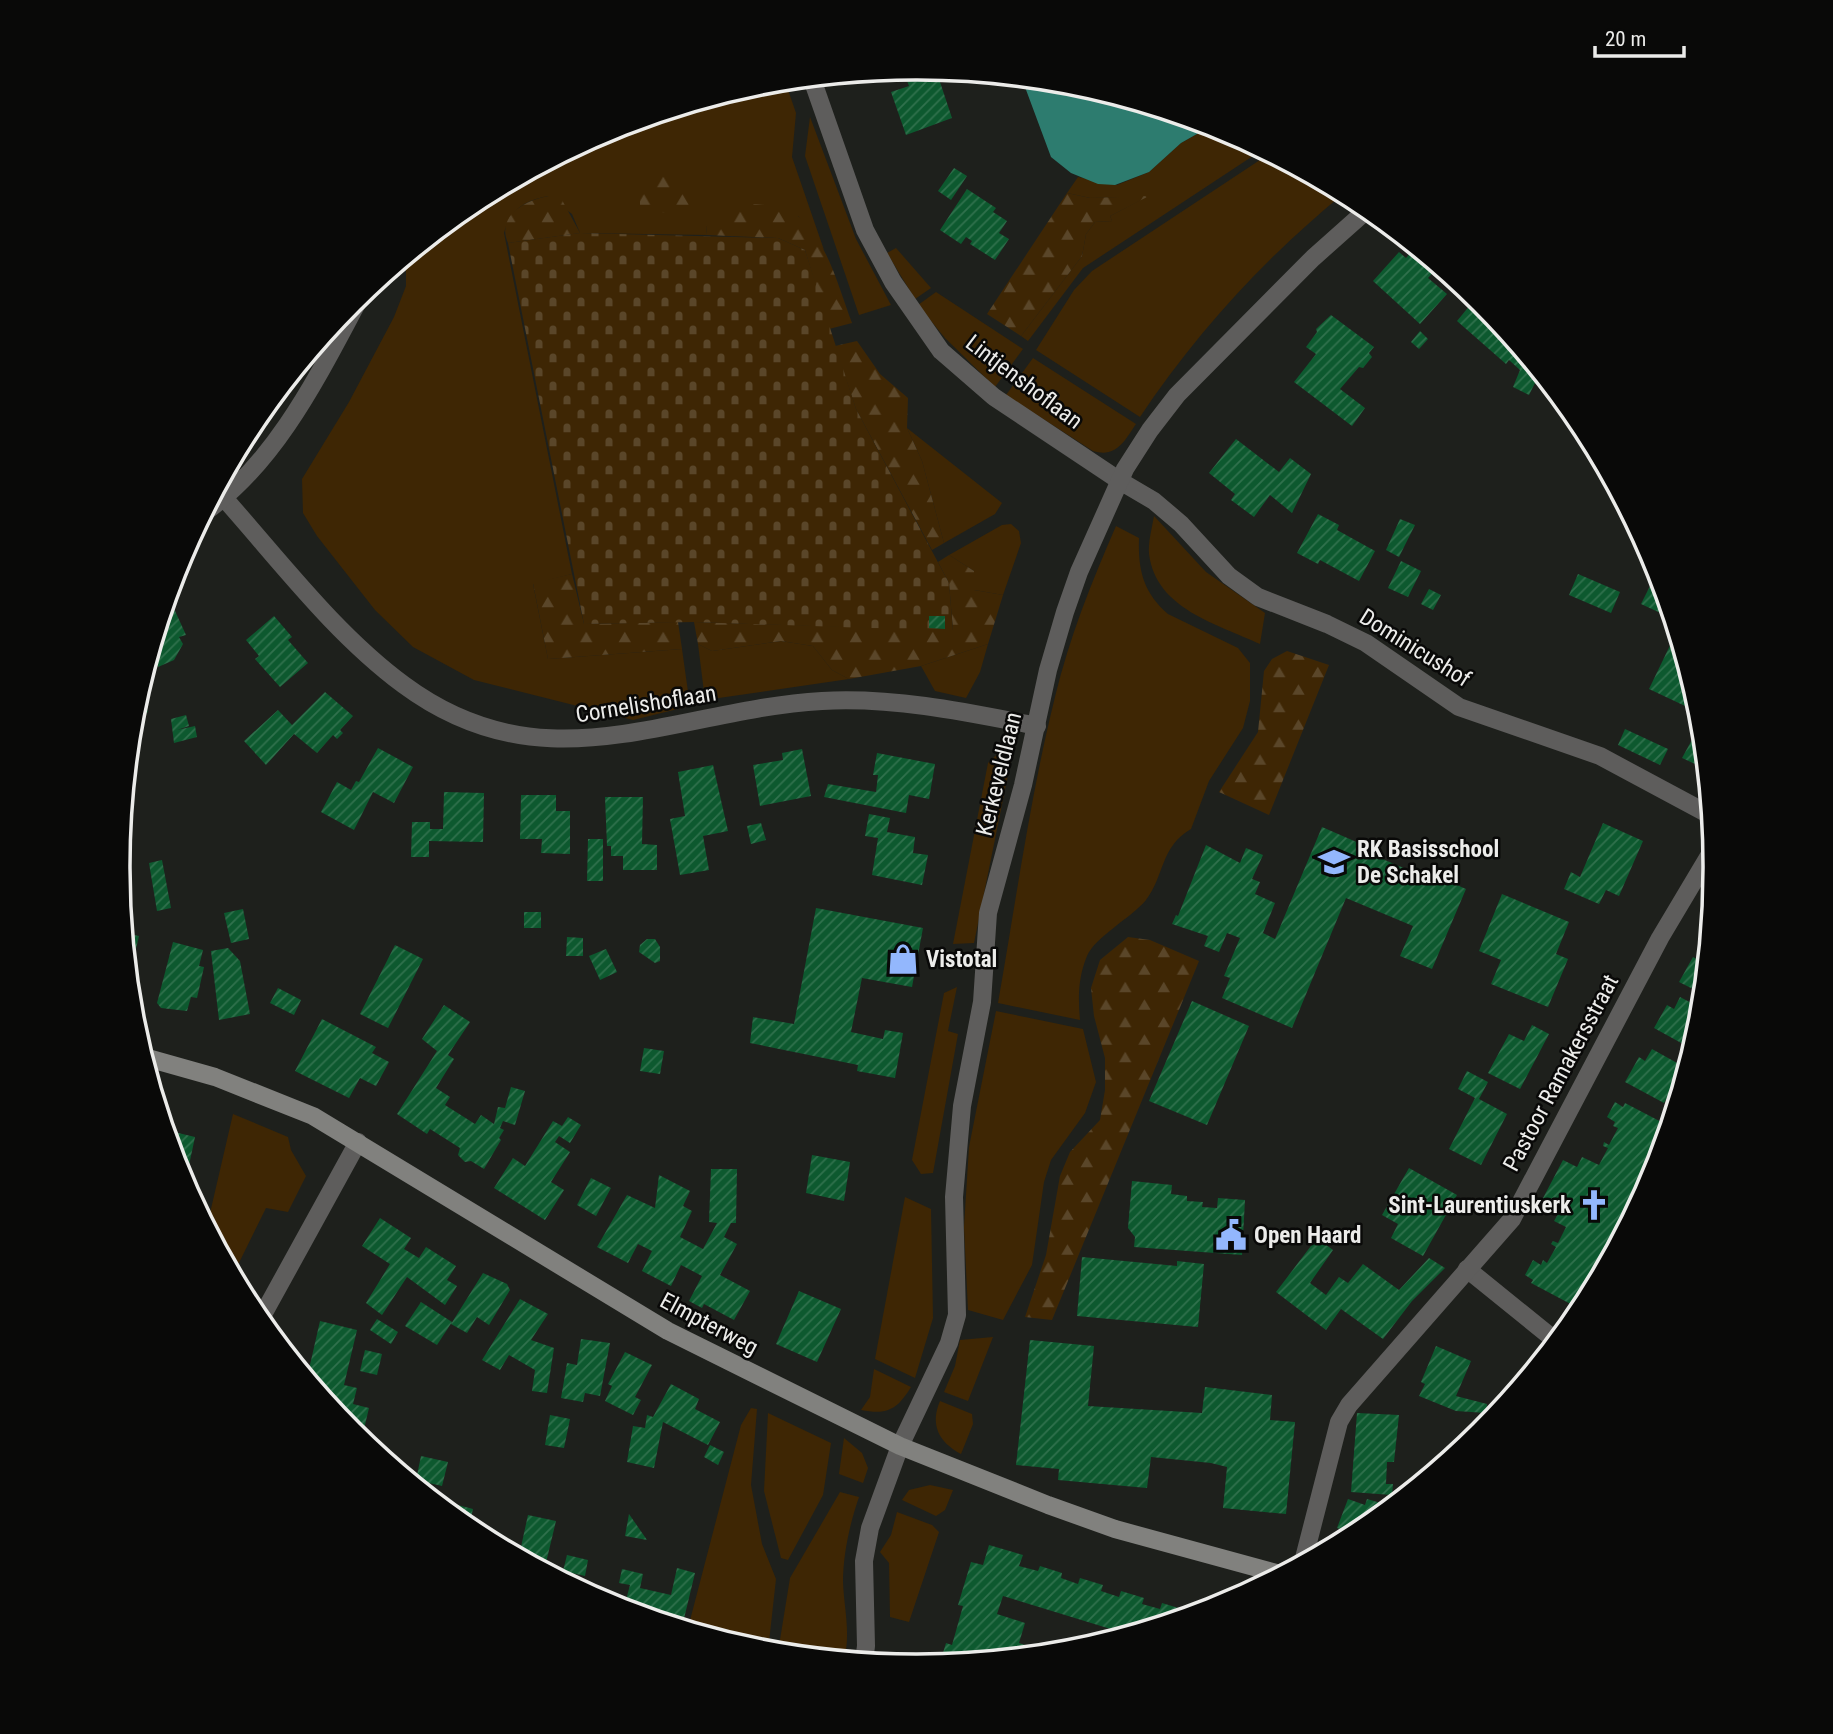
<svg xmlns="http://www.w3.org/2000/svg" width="1833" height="1734" font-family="'Roboto Condensed',sans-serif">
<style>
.green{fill:#3e2604}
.forest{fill:url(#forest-firs)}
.cemetery{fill:url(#cemetery-stones)}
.water{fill:#2d7c6f}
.building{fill:url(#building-hatch)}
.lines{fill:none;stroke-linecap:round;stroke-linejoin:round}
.street{stroke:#5e5d5c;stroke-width:18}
.secondary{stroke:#81817e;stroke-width:18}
.labels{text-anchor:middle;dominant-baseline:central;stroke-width:5;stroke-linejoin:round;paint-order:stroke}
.street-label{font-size:23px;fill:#ececea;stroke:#090908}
.poi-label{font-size:23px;font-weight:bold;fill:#ececea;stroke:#090908;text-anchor:start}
.rim{fill:none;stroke:#ececea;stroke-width:3.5}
</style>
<defs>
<pattern id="forest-firs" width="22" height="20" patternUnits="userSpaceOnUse" patternTransform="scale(1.75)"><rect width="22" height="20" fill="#3e2604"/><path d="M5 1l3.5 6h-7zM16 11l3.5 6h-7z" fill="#5a4629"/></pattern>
<pattern id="cemetery-stones" width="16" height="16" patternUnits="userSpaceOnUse" patternTransform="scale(1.75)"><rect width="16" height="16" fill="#3e2604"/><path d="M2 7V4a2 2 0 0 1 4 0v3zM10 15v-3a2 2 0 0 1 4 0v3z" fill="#5a4629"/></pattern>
<pattern id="building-hatch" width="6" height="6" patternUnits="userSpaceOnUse" patternTransform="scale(1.75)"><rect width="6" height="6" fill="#0d592f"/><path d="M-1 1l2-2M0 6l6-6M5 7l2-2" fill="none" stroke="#30714d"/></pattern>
</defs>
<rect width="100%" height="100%" fill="#1e201c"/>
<g class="green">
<path d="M785 81 796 113 792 157 824 250 798 216 707 226 706 235 580 233 572 214 548 196C526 200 510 209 504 233L572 574 533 584 548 659 682 649 690 706 633 720 474 680 413 647 375 610 317 536 303 513 302 479 349 402 394 317 406 286V258L473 203 611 129 761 84Z"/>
<polygon points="810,117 856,239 891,305 859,315 805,156"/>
<polygon points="1212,126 1262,150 1083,268 1028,341 1021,336 1082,256 1086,234 1095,222 1112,221 1110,216 1146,197 1090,198 1067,193 1078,177 1117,185 1149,172 1181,143"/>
<path d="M1269 154 1343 194C1264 259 1197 332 1140 417L1036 350 1074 290 1092 271Z"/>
<polygon points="896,248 931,288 915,299 887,253"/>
<polygon points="936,292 1023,349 995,387 945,338 918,305"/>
<path d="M1033 358 1136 424C1124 442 1116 458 1093 451L1006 395Z"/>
<polygon points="907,428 1002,503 995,514 944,543 922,461"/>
<path d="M1154 516 1206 572 1265 613 1260 644C1217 624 1156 609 1149 554 1148 542 1152 528 1154 516Z"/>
<polygon points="1011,524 1019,531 1021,543 1003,595 974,590 974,571 949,555 1002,525"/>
<path d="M1116 526 1139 538C1138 570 1143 592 1168 614L1238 648 1250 663V701L1243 728 1209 781 1191 829C1160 847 1165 875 1146 900 1131 918 1095 937 1087 956 1078 978 1078 997 1080 1020L998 1003C1016 901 1030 797 1055 697 1069 638 1092 581 1116 526Z"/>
<polygon points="781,641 813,646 832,670 849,679 705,700 698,644 712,651"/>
<polygon points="988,644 980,672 966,698 935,691 921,666"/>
<polygon points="1007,745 1012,755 974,943 953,944 988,763"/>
<polygon points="957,987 948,1031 958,1034 933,1173 921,1174 912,1160 944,993"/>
<polygon points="996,1011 1083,1029 1096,1082 1085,1113 1051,1160 1044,1182 1032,1265 1003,1320 968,1310 964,1227 969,1147"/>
<polygon points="233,1114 288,1137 291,1150 306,1176 288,1212 266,1208 233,1275 207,1226"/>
<polygon points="905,1197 931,1209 933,1318 915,1378 875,1359"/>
<polygon points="993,1337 968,1401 944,1392 955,1366 960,1340"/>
<path d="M874 1369 911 1387C897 1410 887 1415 861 1410L870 1397Z"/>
<path d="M940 1401 972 1414 973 1424 961 1454C938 1442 930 1424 940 1401Z"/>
<polygon points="751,1408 757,1409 751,1485 762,1544 776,1579 768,1651 688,1628 741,1425"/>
<polygon points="768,1413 831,1443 823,1495 788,1560 781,1558 764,1491"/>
<polygon points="844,1438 862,1453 868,1468 863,1483 839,1474"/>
<polygon points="930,1485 953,1490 945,1510 936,1516 902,1500 909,1490"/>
<path d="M840 1492 859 1497C850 1523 843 1554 843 1582 844 1608 851 1634 844 1659L778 1652 790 1578Z"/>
<polygon points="897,1512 932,1525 939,1532 909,1622 890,1617 889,1563 880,1552 891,1535"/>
</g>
<g class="forest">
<path d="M682 174 691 181 697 211C678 212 656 216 640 205V176Z"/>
<polygon points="1067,193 1090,198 1149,196 1110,216 1112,221 1095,222 1086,234 1082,256 1021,336 987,314"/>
<path d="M549 196 562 200 580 233 508 243C496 216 525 200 549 196Z"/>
<path d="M736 203C755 205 783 203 799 217 828 242 839 289 852 323L829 329 805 250 778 238 706 235 707 226 717 209Z"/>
<polygon points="857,341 880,374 908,398 907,428 922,461 944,543 932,550 856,409 835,346"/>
<polygon points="949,555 974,571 974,590 1003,595 988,644 921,666 849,679 832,670 813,646 781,641 712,651 698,644 694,622 953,630 949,583 938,562"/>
<polygon points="572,574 584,624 678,622 682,649 548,659 533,583"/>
<polygon points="1287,651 1329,665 1269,815 1219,792 1258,732 1264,671 1272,659"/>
<polygon points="1128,937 1150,940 1199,961 1052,1320 1025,1317 1046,1255 1060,1176 1070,1152 1100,1120 1105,1090 1105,1058 1094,1016 1091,988 1100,960"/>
</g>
<polygon class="cemetery" points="580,233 778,238 805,250 856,409 949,583 953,631 694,622 584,624 508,243"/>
<polygon class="water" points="1022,79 1073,84 1211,126 1181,143 1149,172 1115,185 1098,184 1071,173 1051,157"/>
<g class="building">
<polygon points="917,68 936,70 952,118 906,135 891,92 909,86 903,70"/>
<polygon points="954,168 967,176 951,200 938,191"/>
<polygon points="967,189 996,208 993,212 1007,221 999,233 1009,239 995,260 970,244 972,241 966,237 961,244 940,230"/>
<polygon points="1415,248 1438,267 1428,278 1447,294 1420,324 1373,281 1399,252 1406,258"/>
<polygon points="1476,298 1527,358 1525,361 1540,373 1529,395 1513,387 1520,370 1509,360 1506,364 1457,321"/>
<polygon points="1331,315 1374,347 1369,353 1372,357 1363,368 1359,367 1340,389 1365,408 1352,426 1294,382 1316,354 1306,347 1317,332 1316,329"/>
<polygon points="1420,331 1428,339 1419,349 1411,342"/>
<polygon points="1236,439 1279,472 1290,458 1311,474 1292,513 1270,495 1254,517 1231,500 1235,494 1209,473"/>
<polygon points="1318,514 1339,525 1337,530 1375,551 1359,581 1320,560 1318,564 1297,553"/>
<polygon points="1400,519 1415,525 1399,557 1386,550"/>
<polygon points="1401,561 1421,571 1408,597 1388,588"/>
<polygon points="1578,574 1620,592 1611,613 1569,595"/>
<polygon points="1652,582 1662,587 1669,611 1667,616 1641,604"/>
<polygon points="1429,589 1441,595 1433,610 1421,604"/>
<polygon points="171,602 186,635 179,637 183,644 174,660 158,667 151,652 165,605"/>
<polygon points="274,616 292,637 288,640 308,663 280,687 255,659 259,656 246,640"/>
<polygon points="929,616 945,616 945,629 929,628"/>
<polygon points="1676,633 1700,712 1700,713 1649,689"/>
<polygon points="139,691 148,712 134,719 133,711"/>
<polygon points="325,692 353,716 340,730 343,733 337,739 333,735 317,753 294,734 266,765 244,741 278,710 292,725"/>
<polygon points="186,715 189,726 177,730 195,726 197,737 174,743 171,719"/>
<polygon points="1699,727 1702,728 1706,769 1682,758"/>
<polygon points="1625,729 1668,749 1660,765 1618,745"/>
<polygon points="378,748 413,767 394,803 373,792 354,830 321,812 337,782 351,790 356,781 359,782"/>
<polygon points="802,749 811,796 760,806 753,765 783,760 782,753"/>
<polygon points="877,753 935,764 929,799 909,795 906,813 824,797 828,784 876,792 878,775 873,775"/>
<polygon points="713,765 728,831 703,836 709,870 680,875 670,819 685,816 678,772"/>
<polygon points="444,792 484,793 483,842 429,841 429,857 411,857 412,822 430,822 430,829 443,829"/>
<polygon points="521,795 556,795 556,811 570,811 570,854 541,853 542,839 520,839"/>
<polygon points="605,797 643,797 642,844 657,845 657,870 623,870 623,856 611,856 611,846 607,846"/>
<polygon points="869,814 890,818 887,832 915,837 913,853 928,855 922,885 872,875 878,838 865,836"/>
<polygon points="761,823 766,840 751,844 747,826"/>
<polygon points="1603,823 1643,841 1619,896 1606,890 1599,904 1564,889 1571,872 1580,877"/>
<polygon points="1322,827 1368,847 1366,852 1432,880 1434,875 1466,889 1432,969 1400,956 1413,926 1346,898 1292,1028 1222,998 1230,978 1224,976 1240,938 1227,933 1219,952 1204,946 1208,936 1172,924 1176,915 1178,916 1206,845 1240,863 1246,848 1263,855 1252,879 1260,882 1255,894 1275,903 1263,933 1275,939"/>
<polygon points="588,839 603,839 603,881 587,881"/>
<polygon points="162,860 171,908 157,911 149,863"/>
<polygon points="1502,894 1569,922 1556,954 1568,959 1548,1007 1491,984 1501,960 1479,951"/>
<polygon points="816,908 923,928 912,987 862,978 851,1032 883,1039 885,1030 903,1033 895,1078 857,1071 858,1065 750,1043 753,1017 794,1024"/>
<polygon points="243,909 249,939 231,943 224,913"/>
<rect x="524" y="912" width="17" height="16"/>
<polygon points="124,933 139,936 129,978"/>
<polygon points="567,937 583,938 583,956 566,956"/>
<polygon points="647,939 655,939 660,947 660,961 655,963 639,952 640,945"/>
<polygon points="173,942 203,950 199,966 204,967 197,998 191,997 187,1011 161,1008 157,1003"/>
<polygon points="395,945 423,959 388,1028 360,1014"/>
<polygon points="228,948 240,961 250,1014 219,1020 211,951"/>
<polygon points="606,949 617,972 600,980 589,956"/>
<polygon points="1693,957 1706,964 1703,994 1679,982"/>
<polygon points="278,988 301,1000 294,1015 270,1003"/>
<polygon points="1680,997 1701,1008 1692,1049 1654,1028 1667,1005 1674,1009"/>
<polygon points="1192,1001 1249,1026 1207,1125 1149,1101"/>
<polygon points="444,1005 470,1022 448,1055 454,1059 436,1088 450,1097 445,1105 475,1124 481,1115 494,1124 498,1107 505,1108 511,1087 525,1091 515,1125 503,1121 500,1128 504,1130 499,1138 501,1140 484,1169 471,1161 465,1162 458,1155 460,1148 430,1129 427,1134 397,1114 437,1051 422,1039"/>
<polygon points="322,1019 376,1047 372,1053 389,1062 376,1086 360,1078 349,1098 295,1071"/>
<polygon points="1532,1025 1549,1034 1520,1089 1488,1073 1509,1034 1524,1041"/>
<polygon points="644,1048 664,1051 660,1074 640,1071"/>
<polygon points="1652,1049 1686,1068 1680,1089 1674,1085 1664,1103 1625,1082 1639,1057 1645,1061"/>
<polygon points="1467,1071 1488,1082 1479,1099 1507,1114 1481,1165 1449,1149 1475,1098 1458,1089"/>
<polygon points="1615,1102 1623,1107 1625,1103 1669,1126 1659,1146 1662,1147 1653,1169 1654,1173 1603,1270 1590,1289 1585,1287 1577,1303 1582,1305 1580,1309 1531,1283 1533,1280 1525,1275 1533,1260 1541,1265 1543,1260 1547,1263 1556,1247 1551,1244 1553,1241 1558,1243 1566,1227 1554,1221 1561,1209 1542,1200 1563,1160 1577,1167 1582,1157 1599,1165 1608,1148 1603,1146 1604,1142 1609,1145 1618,1128 1613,1126 1615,1122 1607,1117"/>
<polygon points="568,1117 581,1125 570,1143 559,1136 555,1142 570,1152 551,1182 564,1190 545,1220 494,1188 513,1158 525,1166 553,1121 562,1126"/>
<polygon points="166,1130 195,1137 185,1184 178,1172"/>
<polygon points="812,1155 850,1162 844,1201 806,1193"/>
<polygon points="1409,1168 1457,1195 1423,1256 1391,1238 1398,1224 1382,1215"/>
<polygon points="711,1169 737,1169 736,1223 731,1223 724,1237 737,1244 720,1275 750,1291 734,1320 704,1304 702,1308 689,1301 702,1276 681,1265 671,1286 642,1271 652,1251 638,1244 628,1263 597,1247 627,1195 655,1208 659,1175 690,1191 683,1206 692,1211 680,1237 703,1249 717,1223 709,1222"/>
<polygon points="591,1178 611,1188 596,1216 577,1205"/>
<polygon points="1132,1181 1172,1185 1171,1194 1187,1196 1187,1201 1203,1202 1202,1207 1217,1208 1218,1198 1245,1200 1242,1255 1134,1247 1135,1237 1128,1228"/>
<polygon points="380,1218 411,1238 404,1249 419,1258 426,1247 456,1266 447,1280 457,1286 445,1305 407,1277 382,1315 366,1303 390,1264 362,1246"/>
<polygon points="1317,1238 1333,1250 1310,1283 1326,1295 1339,1277 1348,1283 1363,1264 1399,1290 1429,1258 1445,1268 1412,1301 1383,1339 1341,1309 1326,1330 1276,1292"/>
<polygon points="1082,1257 1177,1266 1177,1261 1204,1264 1198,1327 1077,1316"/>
<polygon points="483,1273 507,1284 510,1290 489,1325 477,1317 467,1333 451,1324"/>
<polygon points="799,1291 841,1309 817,1362 776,1344"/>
<polygon points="520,1299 548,1314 531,1340 554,1348 547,1393 532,1391 535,1370 509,1355 500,1370 482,1360"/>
<polygon points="421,1302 452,1322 437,1345 405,1326"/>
<polygon points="377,1319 398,1332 391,1344 370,1330"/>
<polygon points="320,1321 357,1330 344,1385 357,1388 353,1404 369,1408 364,1429 348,1426 350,1415 338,1412 338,1415 307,1378"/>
<polygon points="581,1339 610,1343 600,1396 585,1393 583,1402 561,1398 567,1363 577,1365"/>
<polygon points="1030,1340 1094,1346 1088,1406 1202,1413 1205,1387 1272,1395 1270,1420 1295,1422 1286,1514 1223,1508 1227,1467 1211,1463 1151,1457 1147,1488 1058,1480 1059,1469 1016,1465"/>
<polygon points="1436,1346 1471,1361 1456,1396 1487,1404 1486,1413 1456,1411 1419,1396 1425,1384 1421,1382"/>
<polygon points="365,1350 382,1354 377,1375 360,1371"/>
<polygon points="625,1352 652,1365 635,1397 641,1400 633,1415 605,1401 612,1386 608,1384"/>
<polygon points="671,1384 699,1399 695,1409 720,1422 708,1445 663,1422 654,1468 627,1462 633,1426 645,1428 647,1415 653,1417"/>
<polygon points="1357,1413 1399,1415 1394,1462 1387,1462 1386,1484 1393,1484 1392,1495 1351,1492"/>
<polygon points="550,1415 570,1419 564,1448 545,1445"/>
<polygon points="710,1445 724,1452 718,1465 704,1457"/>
<polygon points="421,1456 448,1462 442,1486 416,1480"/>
<polygon points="1348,1499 1365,1505 1367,1499 1391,1506 1354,1534 1337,1528"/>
<polygon points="458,1505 473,1509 469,1526 456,1514"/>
<polygon points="629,1514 647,1540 625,1536"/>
<polygon points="528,1515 556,1521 545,1567 519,1556"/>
<polygon points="989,1545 1023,1555 1019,1566 1038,1571 1040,1566 1062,1573 1061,1578 1078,1584 1080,1578 1103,1585 1101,1591 1119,1597 1121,1591 1144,1598 1142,1604 1160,1609 1162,1603 1185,1610 1183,1617 1127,1634 1003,1596 997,1614 1025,1623 1019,1643 1037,1649 1036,1654 940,1663 946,1643 952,1645 963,1606 958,1605 971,1562 983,1565"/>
<polygon points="567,1555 588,1560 585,1576 563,1571"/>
<polygon points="677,1568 695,1573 682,1627 610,1605 585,1591 626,1600 630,1585 619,1583 622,1569 643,1574 640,1588 671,1595"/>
</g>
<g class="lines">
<g class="street">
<polyline points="812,79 865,230 893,282 941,351 994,397 1120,481 1154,501 1181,524 1229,576 1258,597 1327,624 1366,643 1459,707 1600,756 1710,815"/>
<path d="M224 498C281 562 335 634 404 685 546 790 671 710 822 701 895 697 966 712 1037 726"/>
<path d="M205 512C278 461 321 370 362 294"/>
<polyline points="1467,1269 1556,1341"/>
<polyline points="260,1320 358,1142"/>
<polyline points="1303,1562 1339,1422 1349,1405 1512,1219 1660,938 1713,849"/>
<polyline points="864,1661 866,1646 864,1561 870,1528 900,1446 949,1343 957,1315 954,1197 962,1106 982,1002 988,913 1023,785 1048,670 1065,612 1079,572 1125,469 1150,430 1177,395 1313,258 1368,209"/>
</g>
<polyline class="secondary" points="144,1057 215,1077 313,1116 668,1331 900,1446 1048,1505 1115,1529 1280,1574"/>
</g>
<defs>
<symbol id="school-bare" viewBox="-9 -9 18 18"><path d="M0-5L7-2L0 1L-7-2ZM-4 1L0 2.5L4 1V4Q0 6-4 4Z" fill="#93b7fd" stroke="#090908" stroke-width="2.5" paint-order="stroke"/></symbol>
<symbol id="shop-bare" viewBox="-9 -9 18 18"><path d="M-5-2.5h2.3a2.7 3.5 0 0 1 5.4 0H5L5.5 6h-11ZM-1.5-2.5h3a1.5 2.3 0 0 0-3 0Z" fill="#93b7fd" stroke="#090908" stroke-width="2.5" paint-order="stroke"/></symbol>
<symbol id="church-bare" viewBox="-9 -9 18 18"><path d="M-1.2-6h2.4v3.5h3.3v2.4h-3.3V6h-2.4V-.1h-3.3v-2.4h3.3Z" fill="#93b7fd" stroke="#090908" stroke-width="2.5" paint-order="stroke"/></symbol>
<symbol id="civic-bare" viewBox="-9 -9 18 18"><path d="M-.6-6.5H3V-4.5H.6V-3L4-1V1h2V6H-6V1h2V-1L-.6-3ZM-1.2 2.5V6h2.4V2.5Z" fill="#93b7fd" stroke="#090908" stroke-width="2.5" paint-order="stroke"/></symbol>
</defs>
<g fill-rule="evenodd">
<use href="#school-bare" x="1312" y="840" width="44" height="44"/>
<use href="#shop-bare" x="881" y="937" width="44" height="44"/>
<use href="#church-bare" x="1572" y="1183" width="44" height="44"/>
<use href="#civic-bare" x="1209" y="1213" width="44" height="44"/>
</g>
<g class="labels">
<g class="street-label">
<text transform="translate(1024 382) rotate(37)">Lintjenshoflaan</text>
<text transform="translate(1415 648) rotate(32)">Dominicushof</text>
<text transform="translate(646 704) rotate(-9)">Cornelishoflaan</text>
<text transform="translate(999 774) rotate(-76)">Kerkeveldlaan</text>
<text transform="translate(1561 1073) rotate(-62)">Pastoor Ramakersstraat</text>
<text transform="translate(709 1324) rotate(28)">Elmpterweg</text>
</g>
<g class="poi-label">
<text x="1357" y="849">RK Basisschool<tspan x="1357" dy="26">De Schakel</tspan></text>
<text x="926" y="959">Vistotal</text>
<text x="1571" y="1205" text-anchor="end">Sint-Laurentiuskerk</text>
<text x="1254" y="1235">Open Haard</text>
</g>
</g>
<path d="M0 0H1833V1734H0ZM916 80H917A786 786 0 0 1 1703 866V868A786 786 0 0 1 917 1654H916A786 786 0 0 1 130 868V866A786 786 0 0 1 916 80Z" fill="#090908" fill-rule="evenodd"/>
<path class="rim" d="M916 80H917A786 786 0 0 1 1703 866V868A786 786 0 0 1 917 1654H916A786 786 0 0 1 130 868V866A786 786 0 0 1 916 80Z"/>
<path d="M1595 46v10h89v-10" fill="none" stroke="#ececea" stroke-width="3.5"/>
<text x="1605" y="46" font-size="21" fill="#ececea" stroke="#090908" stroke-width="5" paint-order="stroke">20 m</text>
</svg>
